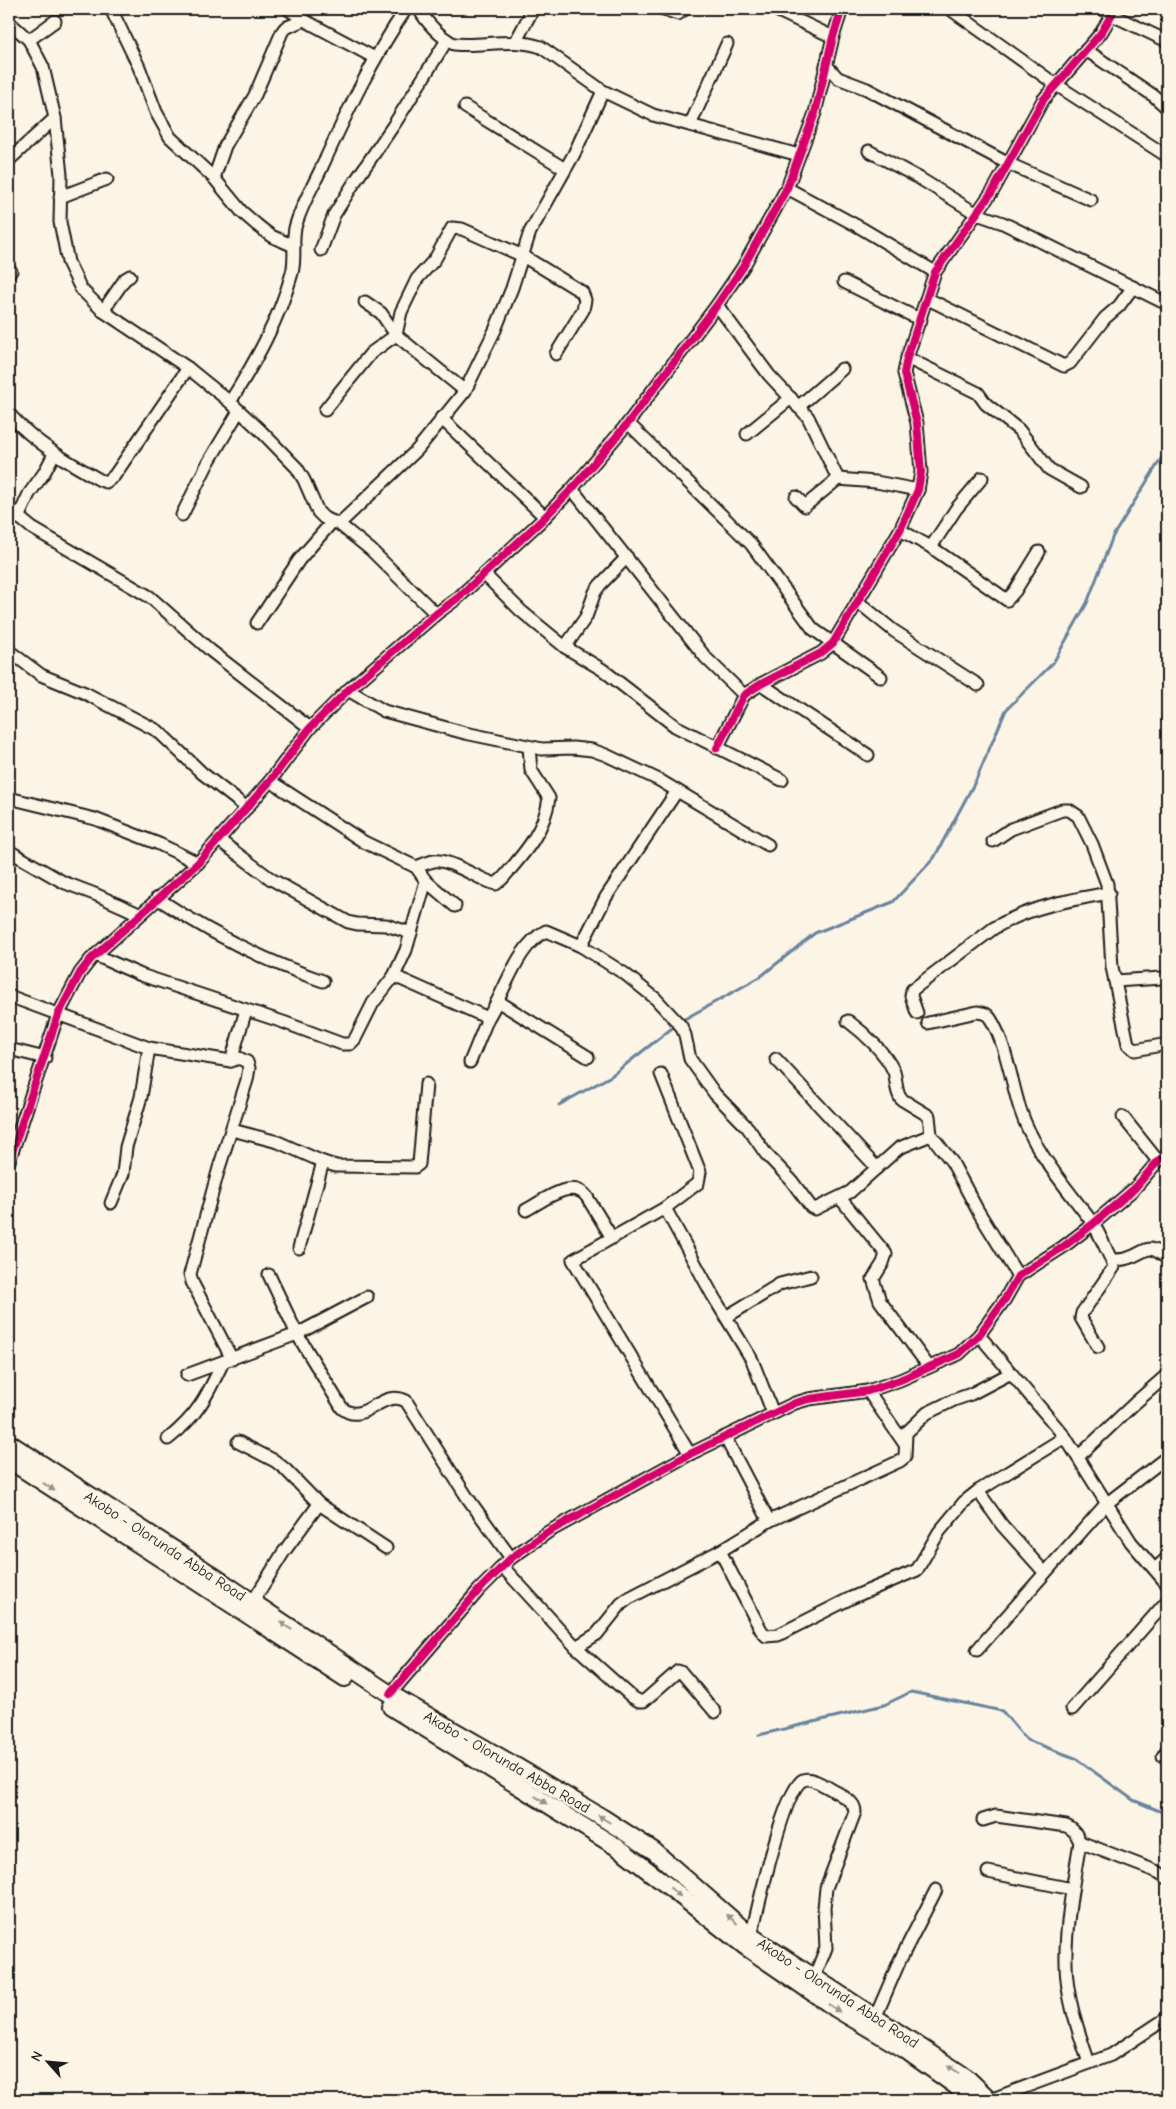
<svg xmlns="http://www.w3.org/2000/svg" width="1176" height="2109" font-family="'Comic Neue',sans-serif">
<style>
.lines{fill:none;stroke-linecap:round;stroke-linejoin:round}
.stream{stroke:#68839e;stroke-width:3}
.minor-casing{stroke:#1c1c1c;stroke-width:15}
.secondary-casing{stroke:#1c1c1c;stroke-width:20}
.minor{stroke:#fcf5e5;stroke-width:11}
.secondary{stroke:#fcf5e5;stroke-width:16}
.cycleway-casing{stroke:#fcf5e5;stroke-width:11}
.cycleway{stroke:#d6006c;stroke-width:8}
.oneway{fill:#97938b}
.labels{text-anchor:middle;dominant-baseline:central;stroke-width:4;stroke-linejoin:round;paint-order:stroke}
.street-label{font-size:15px;fill:#1c1c1c;stroke:#fcf5e5}
</style>
<rect width="100%" height="100%" fill="#fcf5e5"/>
<filter id="ink" filterUnits="userSpaceOnUse"><feTurbulence type="fractalNoise" baseFrequency=".02" numOctaves="2"/><feDisplacementMap in="SourceGraphic" scale="10" xChannelSelector="R" yChannelSelector="G"/><feConvolveMatrix kernelMatrix="1 2 1 2 8 2 1 2 1" color-interpolation-filters="sRGB"/></filter>
<g filter="url(#ink)">
<g class="lines">
<g class="stream">
<polyline points="681,1021 760,977 815,933 893,902 934,858 976,780 1006,710 1053,663 1087,603 1113,536 1167,449"/>
<polyline points="559,1105 611,1076 676,1025"/>
<polyline points="759,1735 884,1705 911,1692 1002,1711 1027,1740 1075,1758 1133,1800 1167,1814"/>
</g>
<defs>
<g id="minor">
<polyline points="111,9 139,67 156,112 170,137 214,178 242,212 257,225 271,236 294,246"/>
<polyline points="288,9 304,20 375,58"/>
<path d="M419 9C426 22 440 37 454 44 483 47 512 37 541 47L603 91 653 115 799 155"/>
<polyline points="663,9 678,14 685,9"/>
<polyline points="774,9 833,37"/>
<polyline points="950,9 1055,84 1167,156"/>
<polyline points="1103,9 1112,15 1167,41"/>
<polyline points="9,22 29,40 43,67 55,118 61,175 60,222 68,262 81,289 103,311 188,368 230,402 261,431 297,468 304,480 318,512 324,518 339,524 371,550 436,614"/>
<polyline points="29,40 55,21"/>
<polyline points="516,41 533,9"/>
<polyline points="1086,50 1154,96 1167,108"/>
<polyline points="826,65 838,78 867,89 1007,163 1091,200"/>
<polyline points="465,107 565,169"/>
<polyline points="690,125 727,44"/>
<polyline points="869,151 919,178 977,214 1003,223 1167,304"/>
<polyline points="9,160 55,118"/>
<polyline points="214,178 225,146 255,95 282,32 285,28 304,20"/>
<polyline points="787,188 861,228 935,272"/>
<polyline points="60,197 107,179"/>
<polyline points="321,250 334,215 354,183 395,123 447,40"/>
<polyline points="9,272 11,271"/>
<polyline points="844,282 921,320"/>
<polyline points="928,299 1064,366 1070,363 1105,318 1119,306 1133,287"/>
<polyline points="365,302 381,313 396,335 465,391"/>
<polyline points="717,305 769,375 808,417 838,479"/>
<polyline points="103,311 125,279 130,276"/>
<polyline points="907,358 978,393 986,404 1019,430 1049,469 1081,487"/>
<path d="M230 402C255 362 279 320 292 273 296 258 292 243 295 228 300 208 312 188 321 169 346 114 372 59 406 9"/>
<polyline points="798,407 842,369"/>
<polyline points="325,410 371,353 396,335 401,312 417,279 435,259 452,228 462,229 523,256 582,292 585,300 583,310 556,354"/>
<path d="M9 414C35 443 66 461 100 480L106 482 114 476 188 368"/>
<polyline points="441,418 545,517"/>
<polyline points="628,423 751,544 813,629 881,677"/>
<polyline points="747,434 791,398"/>
<polyline points="572,489 706,658 744,695"/>
<polyline points="796,497 805,506 838,479 876,482 918,490"/>
<polyline points="9,509 32,528 150,597 211,651 310,728"/>
<polyline points="182,515 208,463 239,411"/>
<polyline points="18,518 29,494 44,473 54,454"/>
<polyline points="339,524 417,450 465,391 495,330 512,288 530,232 574,154 603,91"/>
<polyline points="900,530 931,547 1007,600 1015,591 1039,552"/>
<polyline points="931,547 956,509 982,478"/>
<polyline points="484,574 521,611 565,647 603,670 675,726 782,780"/>
<polyline points="858,602 894,631 978,685"/>
<polyline points="257,623 299,560 332,522"/>
<polyline points="565,647 586,617 595,592 600,585 627,557"/>
<polyline points="9,651 41,675 85,693 158,731 202,773 247,808"/>
<polyline points="761,684 868,755"/>
<polyline points="348,690 384,711 465,733 542,749 573,748 592,750 606,755 659,780 768,845"/>
<polyline points="717,748 744,695 761,684 821,653 833,643 900,530 918,490 921,472 917,423 904,373 907,358 935,272 994,189 1043,100 1101,33 1115,9"/>
<polyline points="270,781 364,842 416,867 426,881 455,906"/>
<polyline points="9,798 95,819 159,844 198,863"/>
<polyline points="219,840 271,879 348,922 357,924 386,925 411,933"/>
<polyline points="993,841 1011,829 1062,810 1069,810 1078,816 1092,844 1107,884 1112,967 1128,1044 1135,1050 1167,1044"/>
<polyline points="9,851 63,882 97,895 139,914"/>
<path d="M416 867C422 865 428 862 434 861 451 859 479 880 496 884L502 879C523 855 545 831 549 798L531 770 529 747"/>
<path d="M426 881 406 950 394 976 488 1018C505 992 517 945 546 931L581 946 625 974 655 998 681 1026 685 1035 690 1059 715 1094 748 1128 766 1154 791 1180 811 1207 815 1209 850 1192 899 1148 931 1135"/>
<path d="M157 898C208 932 265 961 323 981"/>
<polyline points="581,946 606,897 677,791"/>
<polyline points="95,955 141,975 283,1022 342,1044 350,1044 355,1039 373,1003 394,976"/>
<polyline points="1115,981 1162,978"/>
<polyline points="9,996 149,1048 231,1061 239,1058 247,1062 249,1068 247,1080 219,1168 190,1274 192,1282 232,1359"/>
<polyline points="499,1002 588,1057"/>
<path d="M917 1013 911 996 912 990 994 928C1029 907 1069 900 1109 893"/>
<path d="M848 1021C864 1033 886 1053 894 1072 897 1081 895 1091 901 1099L929 1116 931 1135 952 1162 978 1211 1018 1276"/>
<path d="M928 1023 977 1012C983 1013 987 1013 990 1018 1005 1040 1012 1084 1020 1109 1034 1152 1066 1187 1092 1222 1100 1234 1106 1250 1113 1263L1114 1267 1082 1313 1081 1318 1098 1347"/>
<polyline points="9,1049 45,1058"/>
<polyline points="776,1059 877,1168"/>
<polyline points="231,1061 246,1010"/>
<polyline points="470,1062 488,1018"/>
<polyline points="661,1074 700,1172 698,1183 665,1208 573,1260 690,1454"/>
<polyline points="1123,1117 1158,1161"/>
<polyline points="232,1130 278,1142 323,1162 336,1166 415,1167 419,1164 426,1084"/>
<polyline points="9,1161 58,1015 80,973 91,959 198,863 270,781 310,728 348,690 436,614 459,597 542,520 572,489 628,423 717,305 743,267 787,188 815,113 833,37 842,9"/>
<polyline points="840,1198 886,1254 883,1263 873,1279 880,1301 929,1367"/>
<polyline points="111,1203 123,1174 126,1147 141,1097 149,1048"/>
<polyline points="665,1208 713,1296 752,1360 773,1413"/>
<path d="M526 1210C543 1201 572 1177 587 1197L612 1238"/>
<polyline points="299,1248 323,1162"/>
<path d="M1111 1260C1116 1260 1123 1260 1128 1258 1147 1253 1146 1240 1167 1259"/>
<path d="M269 1275 297 1334 342 1408C364 1427 381 1388 406 1401L467 1497 511 1558"/>
<polyline points="726,1317 780,1284 811,1276"/>
<polyline points="979,1335 1065,1437 1131,1542 1167,1584"/>
<polyline points="187,1375 297,1334 367,1297"/>
<polyline points="868,1391 904,1443"/>
<polyline points="725,1437 769,1521"/>
<path d="M168 1439C198 1415 207 1396 223 1362"/>
<polyline points="238,1442 275,1461 285,1469 319,1504 386,1548"/>
<polyline points="1078,1457 1135,1403 1167,1375"/>
<polyline points="978,1491 1002,1525 1045,1573"/>
<polyline points="720,1551 761,1630 766,1636 778,1635 851,1598 917,1570 939,1532 964,1502 978,1491 1065,1437"/>
<polyline points="502,1566 576,1647 632,1697 639,1701 644,1701 678,1671 682,1673 715,1712"/>
<polyline points="1155,1569 1167,1558"/>
<polyline points="252,1603 283,1553 319,1504"/>
<polyline points="576,1647 597,1634 621,1604 629,1598 720,1551 769,1521 900,1461 905,1457 906,1433 927,1413 954,1400 971,1394 1011,1373"/>
<polyline points="977,1650 1106,1504 1167,1457"/>
<polyline points="390,1694 479,1590 511,1558 548,1532 690,1454 795,1403 809,1399 868,1391 900,1380 959,1354 979,1335 1005,1299 1018,1276 1063,1247 1093,1224 1135,1188 1158,1161 1167,1156"/>
<polyline points="1072,1709 1167,1601"/>
<polyline points="1163,1756 1167,1750"/>
<path d="M983 1820 996 1816 1066 1826C1074 1829 1076 1834 1080 1842 1074 1879 1065 1925 1066 1963 1066 1997 1078 2030 1089 2063"/>
<polyline points="1080,1842 1158,1872 1167,1878"/>
<polyline points="988,1872 1072,1889"/>
<path d="M751 1936C758 1910 783 1790 803 1780 811 1776 830 1789 838 1793 845 1798 855 1802 855 1812L826 1888 824 1908 826 1948 814 1978"/>
<polyline points="875,2018 900,1960 936,1890"/>
<polyline points="990,2100 1111,2055 1167,2018"/>
</g>
<g id="secondary">
<polyline points="9,1443 176,1551 390,1694 512,1764 603,1818 654,1851 751,1936 966,2077 990,2100"/>
<polyline points="9,1460 345,1678"/>
<polyline points="391,1707 623,1851 746,1947 835,2008 904,2049 956,2086 969,2100"/>
</g>
</defs>
<use href="#minor" class="minor-casing"/>
<use href="#secondary" class="secondary-casing"/>
<use href="#minor" class="minor"/>
<use href="#secondary" class="secondary"/>
<defs>
<g id="cycleway">
<polyline points="717,748 744,695 761,684 821,653 833,643 900,530 918,490 921,472 917,423 904,373 907,358 935,272 994,189 1043,100 1101,33 1115,9"/>
<polyline points="9,1161 58,1015 80,973 91,959 198,863 270,781 310,728 348,690 436,614 459,597 542,520 572,489 628,423 717,305 743,267 787,188 815,113 833,37 842,9"/>
<polyline points="390,1694 479,1590 511,1558 548,1532 690,1454 795,1403 809,1399 868,1391 900,1380 959,1354 979,1335 1005,1299 1018,1276 1063,1247 1093,1224 1135,1188 1158,1161 1167,1156"/>
</g>
</defs>
<use href="#cycleway" class="cycleway-casing"/>
<use href="#cycleway" class="cycleway"/>
</g>
<defs><path id="oneway-solid" d="M-6-.8H1V-3.2L6.5 0L1 3.2V.8H-6Z" transform="scale(1.25)"/></defs>
<g class="oneway">
<use href="#oneway-solid" transform="translate(49 1487) rotate(34)"/>
<use href="#oneway-solid" transform="translate(286 1626) rotate(-146)"/>
<use href="#oneway-solid" transform="translate(541 1800) rotate(33)"/>
<use href="#oneway-solid" transform="translate(604 1819) rotate(-148)"/>
<use href="#oneway-solid" transform="translate(675 1892) rotate(40)"/>
<use href="#oneway-solid" transform="translate(732 1919) rotate(-139)"/>
<use href="#oneway-solid" transform="translate(834 2008) rotate(34)"/>
<use href="#oneway-solid" transform="translate(953 2069) rotate(-146)"/>
</g>
</g>
<g class="labels">
<g class="street-label">
<text transform="translate(165 1546) rotate(33)">Akobo - Olorunda Abba Road</text>
<text transform="translate(507 1762) rotate(30)">Akobo - Olorunda Abba Road</text>
<text transform="translate(838 1993) rotate(33)">Akobo - Olorunda Abba Road</text>
</g>
</g>
<rect width="1176" height="2109" fill="none" stroke="#fcf5e5" stroke-width="30"/>
<rect x="15" y="15" width="1146" height="2079" fill="none" stroke="#1c1c1c" stroke-width="2" filter="url(#ink)"/>
<g transform="translate(48 2062) rotate(297)" stroke="#fcf5e5" stroke-width="4" paint-order="stroke">
<path d="M0-4L9 19L0 12L-9 19Z" fill="#1c1c1c"/>
<text y="-8" font-size="14" font-weight="bold" text-anchor="middle" fill="#1c1c1c">N</text>
</g>
</svg>
